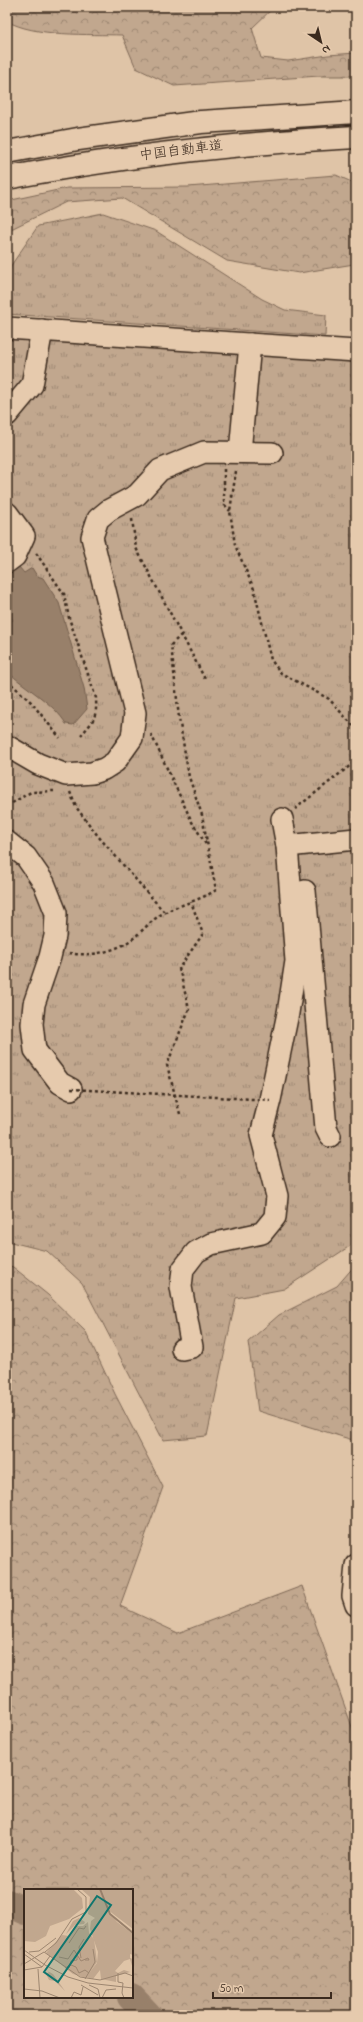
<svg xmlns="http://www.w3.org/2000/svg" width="363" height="2022" font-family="'Indie Flower','Klee One',sans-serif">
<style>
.forest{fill:url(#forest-crowns);stroke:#7e6856;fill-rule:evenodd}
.park{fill:url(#park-tufts);stroke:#7e6856}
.water{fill:#98806b;stroke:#735e4c}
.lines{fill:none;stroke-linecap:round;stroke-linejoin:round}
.river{stroke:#98806b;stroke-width:28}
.minor-casing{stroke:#3b2a1e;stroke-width:24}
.highway-casing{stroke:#3b2a1e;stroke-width:25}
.path{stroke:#3b2a1e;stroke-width:2.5;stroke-dasharray:3 3;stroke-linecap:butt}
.minor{stroke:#e6caad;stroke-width:21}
.highway{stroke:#e6caad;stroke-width:22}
.path-bridge{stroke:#3b2a1e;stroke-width:2.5;stroke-dasharray:3 3;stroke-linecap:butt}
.labels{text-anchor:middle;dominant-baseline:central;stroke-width:3.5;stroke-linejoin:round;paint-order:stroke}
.street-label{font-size:14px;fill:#3b2a1e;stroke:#e6caad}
.inset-river{fill:none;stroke:#98806b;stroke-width:2}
.inset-road{fill:none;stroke:#9d8670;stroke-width:1}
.view{fill:#0f766e;fill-opacity:0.15;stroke:#0f766e;stroke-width:2}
.inset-edge{fill:none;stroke:#3b2a1e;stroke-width:2}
</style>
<defs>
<pattern id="forest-crowns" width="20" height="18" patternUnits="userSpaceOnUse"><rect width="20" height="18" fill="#c1a78e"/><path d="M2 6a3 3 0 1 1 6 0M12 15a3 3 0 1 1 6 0" fill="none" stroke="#9e8873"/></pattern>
<pattern id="park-tufts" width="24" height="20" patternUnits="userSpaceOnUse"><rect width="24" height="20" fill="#c1a78e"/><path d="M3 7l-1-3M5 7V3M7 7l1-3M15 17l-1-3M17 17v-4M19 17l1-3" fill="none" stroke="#9e8873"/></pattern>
</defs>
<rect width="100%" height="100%" fill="#dfc4a7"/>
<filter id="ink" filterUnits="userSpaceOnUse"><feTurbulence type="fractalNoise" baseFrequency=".025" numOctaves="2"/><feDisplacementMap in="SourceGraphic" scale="8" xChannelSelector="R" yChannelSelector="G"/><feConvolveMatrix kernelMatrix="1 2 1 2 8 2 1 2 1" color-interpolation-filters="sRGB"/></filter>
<g filter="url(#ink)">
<g class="forest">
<path d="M7 7H274L252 28 261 58 288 61 328 55 356 53V76H319L174 86 136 68 122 35C90 34 34 37 7 21Z"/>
<polygon points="336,175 356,184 356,255 354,264 299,273 227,261 122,198 66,202 7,231 7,201 67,188 188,187"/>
<polygon points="356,1264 356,1441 258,1411 248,1342 279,1315 337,1286"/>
<path d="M7 1265 13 1267 48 1295 86 1332 115 1394 163 1487 120 1606 178 1633 302 1586 356 1738V2015H7ZM25 1890H132V1997H25Z"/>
</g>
<g class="park">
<polygon points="103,213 156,231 262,299 285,310 326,315 325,336 7,314 7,277 12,264 38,226"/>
<polygon points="7,338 356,360 356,1242 284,1289 236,1298 207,1436 163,1440 82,1283 47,1251 7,1241"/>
</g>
<path class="water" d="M19 567 24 573 32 568 37 576 43 578 59 603 84 688 87 709 73 725 66 724C55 704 25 688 7 671V625L13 620 7 612V575Z"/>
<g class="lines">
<g class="river">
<polyline points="7,1903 25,1911"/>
<polyline points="131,1997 148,2015"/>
</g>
<defs>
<g id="minor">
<polyline points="7,328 356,351"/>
<polyline points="7,415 32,385 42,330"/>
<polyline points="240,452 250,344"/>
<polyline points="7,513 24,536 15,556 7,562"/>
<polyline points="7,746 38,764 66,775 92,773 104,769 115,762 132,738 135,713 92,537 98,519 109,510 137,495 160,470 204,452 272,453"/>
<polyline points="7,842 26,857 44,883 56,913 55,936 50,957 34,1004 32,1024 35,1050 60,1083 71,1089"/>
<polyline points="287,846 356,839"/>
<polyline points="305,891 326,1128 330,1136"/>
<polyline points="182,1349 192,1347 181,1287 183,1269 196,1252 211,1244 262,1233 275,1217 277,1196 261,1135 270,1100 288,1013 296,961 287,846 282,819"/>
<polyline points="356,1565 353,1596 356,1605"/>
</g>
<g id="highway">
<polyline points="7,152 78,139 201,122 356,112"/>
<path d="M7 178C123 156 238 143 356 137"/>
</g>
</defs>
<use href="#minor" class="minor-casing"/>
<use href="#highway" class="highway-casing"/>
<g class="path">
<polyline points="224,469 224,504 230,511"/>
<polyline points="236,471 230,511 235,545 254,589 271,660 281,673 329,699 356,729"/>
<polyline points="132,519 136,548 206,681"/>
<path d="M36 553 64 594 69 618 96 698C97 717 94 721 81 735"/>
<polyline points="7,680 31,702 60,738"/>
<polyline points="151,734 192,822 207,846"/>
<polyline points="70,792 76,807 98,836 165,913"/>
<polyline points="7,806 31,792 54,791"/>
<polyline points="295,809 356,761"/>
<path d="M69 953C89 957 114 952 131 940 142 932 151 920 162 914 180 904 199 901 216 890L202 815 189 777 179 718 171 645 182 634"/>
<polyline points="180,1114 167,1065 189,1009 179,968 203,934 191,902"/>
</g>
<use href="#minor" class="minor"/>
<use href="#highway" class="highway"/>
<polyline class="path-bridge" points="71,1089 270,1100"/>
</g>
</g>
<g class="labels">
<g class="street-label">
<text transform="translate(181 151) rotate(-7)">中国自動車道</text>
</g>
</g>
<g transform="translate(24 1889)">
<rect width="109" height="109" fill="#dfc4a7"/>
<path d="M0 0H49L58 9 59 19 45 30 26 37 22 47 11 53 0 52ZM57 0H109V40L84 21 93 33 109 45V66L106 65V69L109 70V80L106 70 100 72 91 82 94 84 100 81 106 83 92 87V93L77 90 76 81 69 90 62 88 73 74 74 63 66 40 67 32 71 29 64 25 66 8ZM55 29 61 33 60 35 51 36 42 45 49 32ZM20 80 29 85 41 102 31 92 25 91 22 85 25 83Z" fill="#c1a78e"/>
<path d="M64 33 65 44 70 50 73 73 62 89 49 85 22 64 38 46 45 47 51 37H59Z" fill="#c1a78e"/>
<path class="inset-river" d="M76 0 86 25 109 44"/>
<path class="inset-road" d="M45 54 55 39 60 40 62 37M0 61 21 76 44 88 64 94 109 99M5 63 15 62 32 49M21 63 32 54 48 30 62 23V8L53 0M0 65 18 78M35 68 44 70 50 61 57 72 64 69 65 71H61M57 69 55 58 60 50M0 75 20 63 56 88 76 91 101 84 109 87M41 79 47 76 52 78 55 84 61 81 65 84M45 79 47 72 53 71V65M14 80 16 109M0 81 18 78 26 67M94 84V93L99 94 98 104 100 109M61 90 71 73 69 60M57 96 74 106M65 96 74 100 76 109M0 100 18 102 36 109M47 109 50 103 57 106 59 98M78 109 82 101 92 100"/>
<path class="view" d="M73 7 87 16 34 93 20 83Z"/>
<rect width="109" height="109" class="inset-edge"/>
</g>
<rect width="363" height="2022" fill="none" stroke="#e6caad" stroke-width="24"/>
<rect x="12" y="12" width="339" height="1998" fill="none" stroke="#3b2a1e" stroke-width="1.5" filter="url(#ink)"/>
<g transform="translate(321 42) rotate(145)" stroke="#e6caad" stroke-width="3" paint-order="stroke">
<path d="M0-3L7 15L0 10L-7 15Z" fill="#3b2a1e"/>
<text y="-6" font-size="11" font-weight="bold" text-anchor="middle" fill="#3b2a1e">N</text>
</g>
<path d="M213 1992v6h118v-6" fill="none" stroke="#3b2a1e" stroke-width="2"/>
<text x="219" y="1992" font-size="12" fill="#3b2a1e" stroke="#e6caad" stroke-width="3" paint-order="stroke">50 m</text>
</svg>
